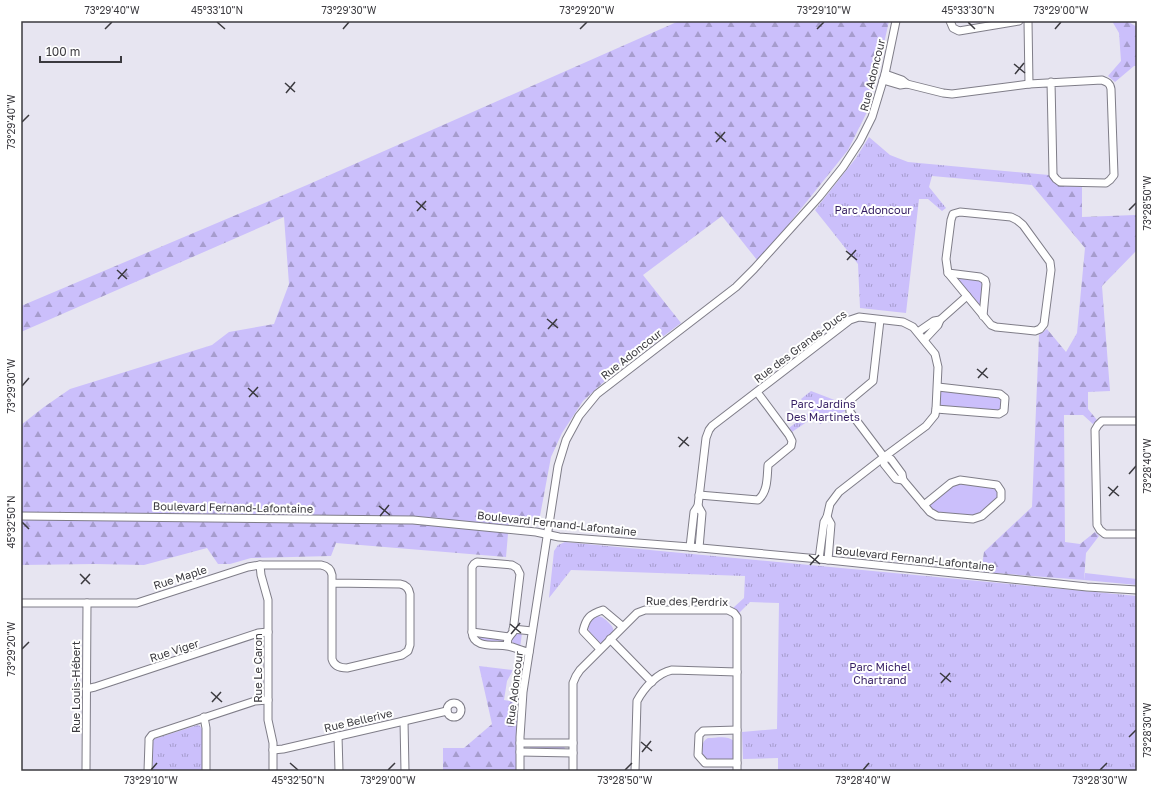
<svg xmlns="http://www.w3.org/2000/svg" width="1158" height="792" font-family="'Golos Text',sans-serif">
<style>
.grass{fill:#cbbffb}
.forest{fill:url(#forest-firs)}
.park{fill:url(#park-tufts)}
.lines{fill:none;stroke-linecap:round;stroke-linejoin:round}
.minor-casing{stroke:#7f7d88;stroke-width:9}
.minor{stroke:#fff;stroke-width:7}
.ticks{fill:none;stroke:#3b3a3f;stroke-width:1.5}
.labels{text-anchor:middle;dominant-baseline:central;stroke-width:4;stroke-linejoin:round;paint-order:stroke}
.street-label{font-size:11px;fill:#3b3a3f;stroke:#fff}
.park-label{font-size:11px;fill:#341d62;stroke:#fff}
.neatline{fill:none;stroke:#3b3a3f;stroke-width:1.5}
.ticks-label{font-size:10px;text-anchor:middle;fill:#3b3a3f}
</style>
<defs>
<pattern id="forest-firs" width="22" height="20" patternUnits="userSpaceOnUse"><rect width="22" height="20" fill="#cbbffb"/><path d="M5 1l3.5 6h-7zM16 11l3.5 6h-7z" fill="#a69ccd"/></pattern>
<pattern id="park-tufts" width="24" height="20" patternUnits="userSpaceOnUse"><rect width="24" height="20" fill="#cbbffb"/><path d="M3 7l-1-3M5 7V3M7 7l1-3M15 17l-1-3M17 17v-4M19 17l1-3" fill="none" stroke="#a69ccd"/></pattern>
</defs>
<rect width="100%" height="100%" fill="#e7e5f1"/>
<g class="grass">
<polygon points="957,278 982,281 981,307"/>
<polygon points="938,387 1005,398 1004,411 936,409"/>
<polygon points="960,480 997,485 1001,499 982,516 937,516 924,505"/>
<polygon points="1085,573 1137,579 1137,585 1084,580"/>
<path d="M598 616C603 617 605 619 609 623 619 632 611 640 600 643 589 636 581 622 598 616Z"/>
<polygon points="520,633 522,633 520,648 513,644 512,640 513,640 513,637 516,634"/>
<polygon points="480,636 503,639 503,641 502,643 481,642 479,639"/>
<path d="M708 738C717 738 727 735 734 741V758L731 760 707 761 702 755C702 748 701 742 708 738Z"/>
<polygon points="530,746 564,746 565,749 565,750 530,749"/>
</g>
<g class="forest">
<polygon points="679,21 889,21 870,106 848,150 772,245 757,260 722,216 643,275 681,323 609,377 583,401 562,433 551,457 540,516 524,524 509,522 506,557 336,543 331,556 251,558 230,564 218,564 207,548 144,565 95,564 21,565 21,425 44,407 70,389 212,345 229,332 274,324 289,284 284,217 21,332 21,306 307,185"/>
<polygon points="1112,21 1127,21 1137,27 1137,66 1134,66 1115,82 1108,76 1121,61 1119,33"/>
<polygon points="1027,173 1049,175 1060,185 1082,187 1082,217 1135,215 1137,214 1137,250 1102,286 1110,391 1088,392 1088,409 1097,420 1093,424 1083,415 1064,415 1065,542 1080,544 1095,532 1099,536 1086,553 1084,580 981,572 984,552 1032,507 1039,335 1047,329 1066,352 1077,333 1085,248 1032,185"/>
<polygon points="479,666 513,670 507,681 504,700 517,702 518,771 443,771 443,748 464,748 492,724"/>
</g>
<g class="park">
<polygon points="869,137 890,155 908,162 1027,173 1032,185 932,176 929,187 946,208 942,211 928,199 919,199 906,313 860,308 858,264 815,210 856,158"/>
<polygon points="811,391 845,404 845,411 820,424 814,417 792,432 789,428 811,411 801,399"/>
<polygon points="565,542 1137,596 1137,771 778,771 778,758 743,759 742,732 777,729 779,603 750,602 739,613 733,608 744,598 745,576 571,570 549,598 554,551 558,545"/>
<polygon points="198,725 200,726 202,729 202,771 153,771 153,742 154,739"/>
</g>
<g class="lines">
<defs>
<g id="minor">
<polyline points="950,21 953,28 959,31 1019,21"/>
<polyline points="1028,21 1029,84"/>
<path d="M885 74 902 80 907 84 943 93 952 94 1029 84 1102 80C1107 82 1110 83 1111 89L1114 175 1110 180 1106 183 1060 182 1056 179 1053 175 1051 82"/>
<polyline points="883,80 900,85 907,84"/>
<polygon points="960,212 1011,217 1017,220 1023,225 1050,262 1051,270 1044,324 1040,329 1035,331 996,327 991,325 948,273 946,259 951,220 953,214"/>
<polyline points="948,273 980,277 985,280 986,284 983,316"/>
<polyline points="880,320 873,381 849,401 850,412 884,457 884,464 896,479 903,480"/>
<polyline points="940,320 967,296"/>
<polyline points="918,332 934,321 940,320 938,325 924,340"/>
<polyline points="936,409 999,414 1004,411 1005,398 1000,394 938,387"/>
<polyline points="1137,421 1102,421 1098,425 1095,430 1097,525 1100,530 1105,534 1137,534"/>
<polyline points="884,457 891,459 902,474 903,480 924,505"/>
<polygon points="960,480 997,485 1001,491 1001,499 982,516 973,519 937,516 930,512 924,505 951,483"/>
<path d="M699 495 758 500C768 492 767 477 768 465L791 446 792 441 789 435 757 392"/>
<polyline points="698,506 702,513 699,548"/>
<polyline points="21,516 413,520 536,532 559,537 690,547 819,559 1087,587 1137,590"/>
<polyline points="827,517 831,524 828,560"/>
<polyline points="690,547 694,512 698,506 706,438 709,430 712,426 850,320 859,317 903,322 913,327 935,354 938,367 936,409 935,415 926,426 884,457 839,492 830,504 827,517 824,522 819,559"/>
<polyline points="260,565 261,575 268,600 268,720 273,743 273,771"/>
<path d="M21 603H137L248 567 260 565H321C327 566 331 569 332 575V659C334 666 340 668 347 668L402 655 408 651 410 645V594C409 588 406 585 400 584L332 583"/>
<polyline points="513,629 532,631"/>
<polyline points="472,632 509,637"/>
<polyline points="610,639 652,682"/>
<path d="M507 646 508 638 513 632 520 574 517 568 512 565 477 562 474 564 472 567V632C473 649 495 644 507 646 515 647 521 651 529 652"/>
<path d="M600 649 583 631C586 618 590 614 603 610L622 626"/>
<polyline points="86,689 95,687 258,633 268,632"/>
<circle cx="454" cy="710" r="7"/>
<polyline points="204,717 206,728 206,771"/>
<polyline points="404,721 405,771"/>
<polyline points="338,736 339,771"/>
<polyline points="520,743 573,743"/>
<polyline points="273,750 283,749 447,711"/>
<polyline points="520,752 573,753"/>
<polyline points="737,763 705,763 698,755 699,735 703,731 737,730"/>
<polyline points="86,771 87,603"/>
<polyline points="148,771 149,742 149,739 152,735 255,701 268,700"/>
<polyline points="520,771 520,737 523,692 558,466 566,440 579,416 597,394 736,287 754,269 819,197 843,167 860,141 872,117 885,74 896,21"/>
<polyline points="573,771 573,683 576,676 580,670 637,613 645,610 728,610 734,613 737,617 737,771"/>
<path d="M635 771 637 701C644 688 657 673 672 670L737 672"/>
</g>
</defs>
<use href="#minor" class="minor-casing"/>
<use href="#minor" class="minor"/>
</g>
<path class="ticks" d="M217 22 225 29M968 22 975 29M105 29 112 22M343 29 349 22M580 29 587 22M817 29 824 22M1055 29 1061 22M1014 64 1025 73M1015 74 1024 63M285 83 295 92M286 93 295 82M22 122 29 115M715 132 726 142M716 142 725 132M416 201 426 210M1129 210 1136 203M417 211 426 201M846 251 857 260M847 260 856 250M117 270 127 279M118 279 127 269M547 319 558 328M548 329 557 319M977 369 988 378M978 378 987 368M22 386 29 378M248 388 258 397M249 397 258 387M678 437 689 446M679 447 688 437M1129 474 1136 466M1108 487 1119 496M1109 496 1118 486M379 506 390 515M380 516 389 505M22 522 29 529M809 555 820 564M810 565 819 555M80 574 90 584M81 584 90 574M510 624 521 633M511 634 520 623M22 649 29 642M940 673 951 682M941 683 950 673M211 692 222 702M212 702 221 692M1129 737 1136 730M641 742 652 751M642 752 651 741M290 763 298 770M151 770 157 763M388 770 395 763M625 770 632 763M863 770 869 763M1100 770 1107 763"/>
<g class="labels">
<g class="street-label">
<text transform="translate(872 75) rotate(-76)">Rue Adoncour</text>
<text transform="translate(800 346) rotate(-37)">Rue des Grands-Ducs</text>
<text transform="translate(631 354) rotate(-38)">Rue Adoncour</text>
<text transform="translate(233 507) rotate(1)">Boulevard Fernand-Lafontaine</text>
<text transform="translate(557 523) rotate(6)">Boulevard Fernand-Lafontaine</text>
<text transform="translate(915 558) rotate(6)">Boulevard Fernand-Lafontaine</text>
<text transform="translate(180 577) rotate(-18)">Rue Maple</text>
<text transform="translate(687 601) rotate(1)">Rue des Perdrix</text>
<text transform="translate(174 650) rotate(-18)">Rue Viger</text>
<text transform="translate(257 668) rotate(-90)">Rue Le Caron</text>
<text transform="translate(75 687) rotate(-90)">Rue Louis-Hébert</text>
<text transform="translate(514 688) rotate(-83)">Rue Adoncour</text>
<text transform="translate(358 720) rotate(-13)">Rue Bellerive</text>
</g>
<g class="park-label">
<text x="873" y="209">Parc Adoncour</text>
<text x="823" y="403">Parc Jardins<tspan x="823" dy="13">Des Martinets</tspan></text>
<text x="880" y="666">Parc Michel<tspan x="880" dy="13">Chartrand</tspan></text>
</g>
</g>
<rect width="1158" height="792" fill="none" stroke="#ffffff" stroke-width="44"/>
<path d="M40 56v6h81v-6" fill="none" stroke="#3b3a3f" stroke-width="2"/>
<text x="46" y="56" font-size="12" fill="#3b3a3f" stroke="#ffffff" stroke-width="3" paint-order="stroke">100 m</text>
<rect x="22" y="22" width="1114" height="748" class="neatline"/>
<g class="ticks-label">
<text x="112" y="14">73°29'40"W</text>
<text x="217" y="14">45°33'10"N</text>
<text x="349" y="14">73°29'30"W</text>
<text x="587" y="14">73°29'20"W</text>
<text x="824" y="14">73°29'10"W</text>
<text x="968" y="14">45°33'30"N</text>
<text x="1061" y="14">73°29'00"W</text>
<text transform="translate(11 122) rotate(-90)" y="4">73°29'40"W</text>
<text transform="translate(1147 203) rotate(-90)" y="4">73°28'50"W</text>
<text transform="translate(11 386) rotate(-90)" y="4">73°29'30"W</text>
<text transform="translate(1147 466) rotate(-90)" y="4">73°28'40"W</text>
<text transform="translate(11 522) rotate(-90)" y="4">45°32'50"N</text>
<text transform="translate(11 649) rotate(-90)" y="4">73°29'20"W</text>
<text transform="translate(1147 730) rotate(-90)" y="4">73°28'30"W</text>
<text x="151" y="784">73°29'10"W</text>
<text x="298" y="784">45°32'50"N</text>
<text x="388" y="784">73°29'00"W</text>
<text x="625" y="784">73°28'50"W</text>
<text x="863" y="784">73°28'40"W</text>
<text x="1100" y="784">73°28'30"W</text>
</g>
</svg>
